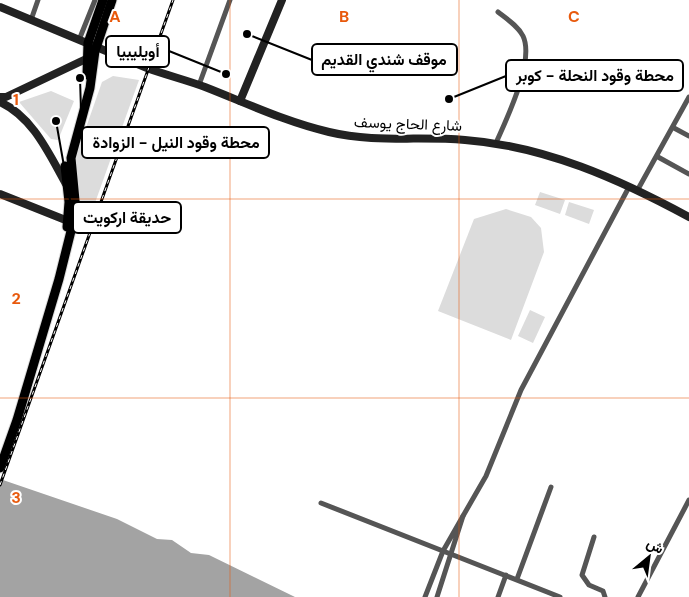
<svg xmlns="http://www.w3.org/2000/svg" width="689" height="597" font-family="'DM Sans',Vazirmatn,sans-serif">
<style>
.green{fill:#dcdcdc}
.water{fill:#a3a3a3}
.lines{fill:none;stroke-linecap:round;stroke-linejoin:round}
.primary-casing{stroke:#dbdbdb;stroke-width:11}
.street{stroke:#555;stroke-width:5}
.secondary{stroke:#222;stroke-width:8}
.primary{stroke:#000;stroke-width:9}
.rail-casing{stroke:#000;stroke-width:3}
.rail{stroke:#fff;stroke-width:1;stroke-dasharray:4;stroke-linecap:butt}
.grid{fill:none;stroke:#e8590c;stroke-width:1;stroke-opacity:0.55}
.labels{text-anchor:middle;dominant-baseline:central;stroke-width:4;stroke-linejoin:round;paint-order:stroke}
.street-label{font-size:15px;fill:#000;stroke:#fff}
.grid-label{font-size:16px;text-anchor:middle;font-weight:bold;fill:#e8590c;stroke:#fff;stroke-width:4;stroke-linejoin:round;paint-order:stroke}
.leader{fill:none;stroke:#000;stroke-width:2}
.callout-dot{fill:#000;stroke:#fff;stroke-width:2}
.callout{fill:#fff;stroke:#000;stroke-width:2}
.callout-label{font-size:16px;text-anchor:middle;font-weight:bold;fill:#000}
</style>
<rect width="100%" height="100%" fill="#fff"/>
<g class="green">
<polygon points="113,76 139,80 91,214 81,211 75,159 102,82"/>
<polygon points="51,91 74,101 58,140 51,139 19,102"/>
<polygon points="540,192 565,200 560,214 535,205"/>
<polygon points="569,202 594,210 589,224 565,215"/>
<polygon points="506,209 531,217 541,228 544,252 511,340 438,311 474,219"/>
<polygon points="530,310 545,317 533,343 518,336"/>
</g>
<polygon class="water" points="0,479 117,519 157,539 172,540 191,553 209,555 295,597 0,597"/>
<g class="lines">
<defs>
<g id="primary">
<polyline points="87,75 88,43 103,0"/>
<polyline points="65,166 69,202 67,227"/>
<polyline points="0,468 17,420 59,279 76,211 71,158 90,88 95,51 112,0"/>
</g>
</defs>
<use href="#primary" class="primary-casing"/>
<g class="street">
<polyline points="31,20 38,0"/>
<polyline points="79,40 95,0"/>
<polyline points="199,85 230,0"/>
<polyline points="674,128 689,136"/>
<path d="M496 143C506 120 535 61 523 36 518 26 507 19 498 12"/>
<polyline points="658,157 689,174"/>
<polyline points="637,191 689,97"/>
<polyline points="321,503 560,597"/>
<polyline points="463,516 486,476 521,390 629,187"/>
<polyline points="594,537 582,575 589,585 603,591 605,597"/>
<polyline points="517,579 551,487"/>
<polyline points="425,597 443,551 463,516 437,597"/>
<polyline points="498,597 506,575"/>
<polyline points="638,597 689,500"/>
</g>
<g class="secondary">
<path d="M0 7C49 27 98 48 147 68 166 75 186 80 205 87 246 103 286 122 329 132 375 143 419 136 465 140 545 146 619 179 689 217"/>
<polyline points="0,97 6,97 86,59"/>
<polyline points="240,101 282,0"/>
<path d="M0 102C33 117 49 154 66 184"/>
<polyline points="0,194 68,221"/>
</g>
<use href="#primary" class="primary"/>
<defs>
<polyline id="rail" points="0,485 173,0"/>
</defs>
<use href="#rail" class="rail-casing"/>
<use href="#rail" class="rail"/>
</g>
<path class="grid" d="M230 0V597M459 0V597M0 199H689M0 398H689"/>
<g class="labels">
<g class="street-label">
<text transform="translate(408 124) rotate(2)">شارع الحاج يوسف</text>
</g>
</g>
<g class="grid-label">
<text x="115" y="22">A</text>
<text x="344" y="22">B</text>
<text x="574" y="22">C</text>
<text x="16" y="105">1</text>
<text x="16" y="304">2</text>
<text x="16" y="503">3</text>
</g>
<path class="leader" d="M226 74L169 51M247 34L312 60M449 99L506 76M80 78L82 143M56 121L73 217"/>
<g class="callout-dot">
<circle cx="226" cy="74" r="5"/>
<circle cx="247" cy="34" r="5"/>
<circle cx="449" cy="99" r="5"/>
<circle cx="80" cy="78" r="5"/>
<circle cx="56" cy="121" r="5"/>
</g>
<g class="callout">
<rect x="106" y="36" width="63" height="31" rx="5"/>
<rect x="312" y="44" width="145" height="31" rx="5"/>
<rect x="506" y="60" width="177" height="31" rx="5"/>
<rect x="82" y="127" width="187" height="31" rx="5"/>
<rect x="73" y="202" width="108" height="31" rx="5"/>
</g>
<g class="callout-label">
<text x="138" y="57">أويليبيا</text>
<text x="384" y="65">موقف شندي القديم</text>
<text x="595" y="81">محطة وقود النحلة - كوبر</text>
<text x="176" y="148">محطة وقود النيل - الزوادة</text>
<text x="127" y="223">حديقة اركويت</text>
</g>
<g transform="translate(649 557) rotate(29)" stroke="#ffffff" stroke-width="4" paint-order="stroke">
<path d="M0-4L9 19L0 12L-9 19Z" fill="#000000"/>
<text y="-8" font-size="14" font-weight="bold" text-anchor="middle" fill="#000000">ش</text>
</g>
</svg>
